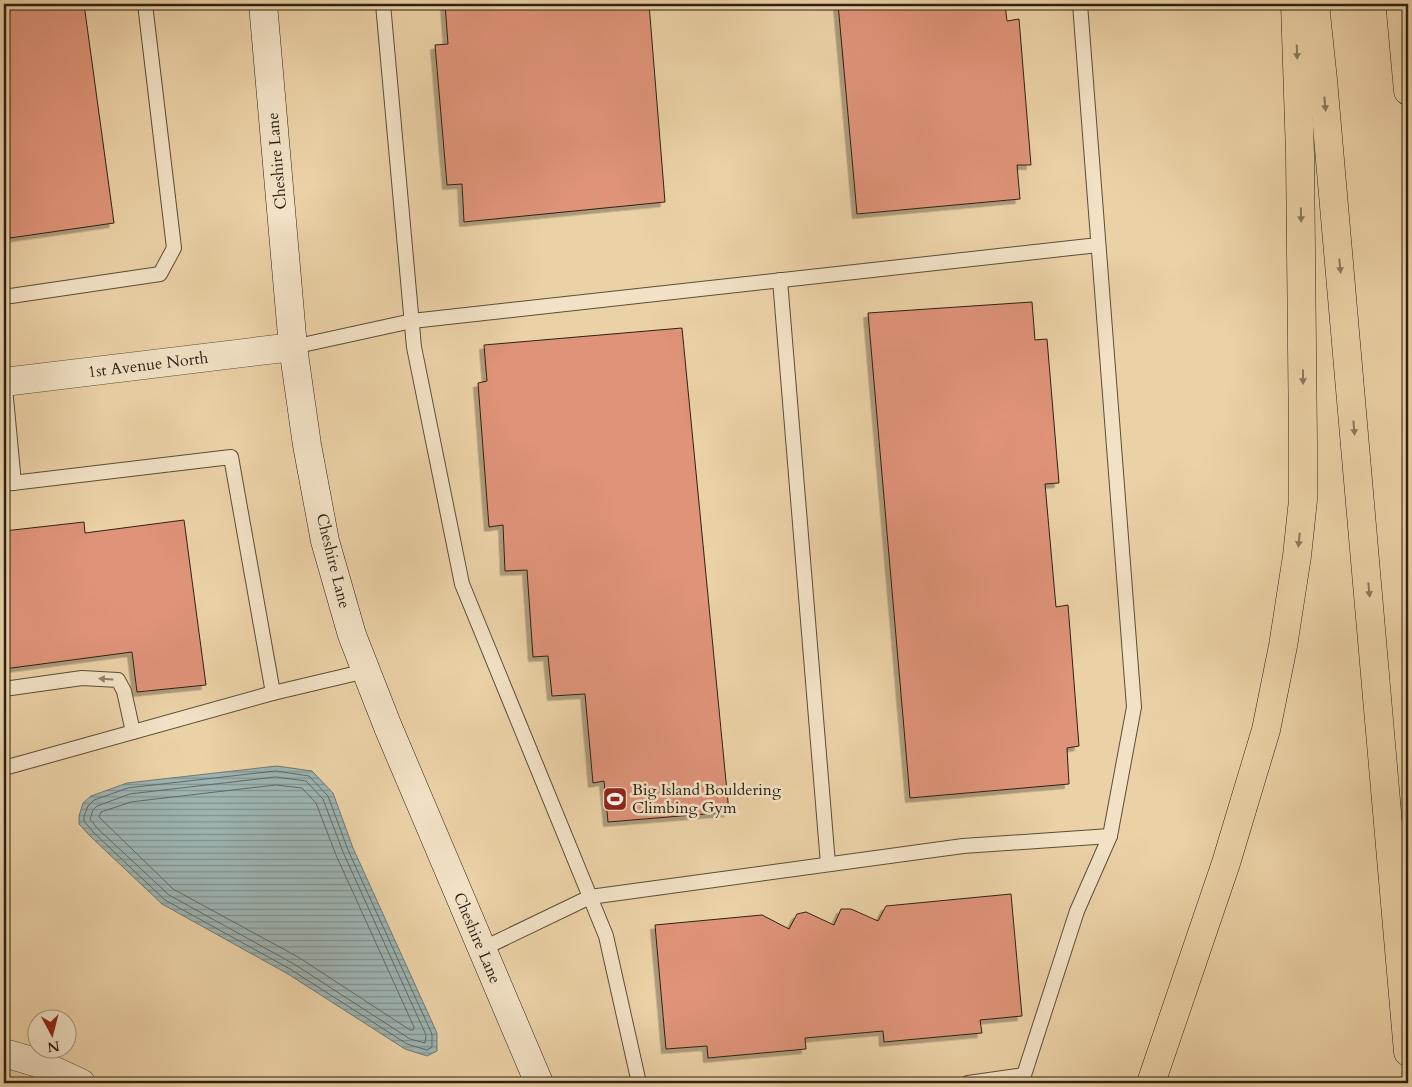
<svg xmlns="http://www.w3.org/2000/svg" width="1412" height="1087" font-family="Cardo,serif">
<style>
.water{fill:url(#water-rules);stroke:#707973}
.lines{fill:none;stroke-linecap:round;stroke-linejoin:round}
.shore{stroke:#656a63;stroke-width:1}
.building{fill:#df9379;stroke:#2d2114;filter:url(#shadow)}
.lane-casing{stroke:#5c4d38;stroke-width:16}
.street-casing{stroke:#5c4d38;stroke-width:29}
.secondary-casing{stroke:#2d2114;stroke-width:29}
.highway-casing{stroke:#2d2114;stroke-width:29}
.lane{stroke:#f2e1c5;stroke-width:14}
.street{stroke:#f2e1c5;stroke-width:28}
.secondary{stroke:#f2e1c5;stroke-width:28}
.highway{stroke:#ebd1a6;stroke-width:28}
.oneway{fill:#8c795d}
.oneway2{fill:#90816c}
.labels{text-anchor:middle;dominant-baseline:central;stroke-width:5;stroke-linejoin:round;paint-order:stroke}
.street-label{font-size:16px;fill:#2d2114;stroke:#f2e1c5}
.poi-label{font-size:16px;fill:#2d2114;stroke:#f2e1c5;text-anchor:start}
</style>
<defs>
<pattern id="water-rules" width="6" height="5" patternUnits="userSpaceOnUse" patternTransform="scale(1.25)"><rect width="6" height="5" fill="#9db4b2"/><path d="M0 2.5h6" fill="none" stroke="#809290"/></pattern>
<filter id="shadow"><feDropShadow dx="-4.5" dy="4.5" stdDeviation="0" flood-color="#0004"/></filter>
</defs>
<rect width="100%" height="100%" fill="#ebd1a6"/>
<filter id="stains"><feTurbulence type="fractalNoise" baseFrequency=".004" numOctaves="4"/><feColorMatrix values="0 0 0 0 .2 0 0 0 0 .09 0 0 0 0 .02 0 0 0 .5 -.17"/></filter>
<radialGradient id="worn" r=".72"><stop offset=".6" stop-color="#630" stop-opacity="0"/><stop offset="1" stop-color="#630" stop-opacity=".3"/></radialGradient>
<polygon class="water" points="277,766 312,771 333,793 353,848 437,1033 437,1051 427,1056 405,1049 288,974 162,904 90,836 79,824 79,816 83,803 91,796 127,783"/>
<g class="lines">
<g class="shore">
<polygon points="276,771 309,776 328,796 348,850 432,1034 432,1047 427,1050 407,1044 290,969 165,900 94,833 84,821 84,816 88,806 94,800 128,788"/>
<polygon points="276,777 306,781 323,799 343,852 426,1035 425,1043 410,1039 294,964 169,895 98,829 90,819 93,810 97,806 130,794"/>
<polygon points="276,785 302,788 316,803 336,855 414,1027 413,1030 410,1030 298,957 173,889 99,817 101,812 131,802"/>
</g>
</g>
<g class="building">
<polygon points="4,4 84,4 114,223 10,238 4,194"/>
<polygon points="445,4 649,4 665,202 464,222 462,184 447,185 435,45 448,44"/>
<polygon points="838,4 1005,4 1007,21 1019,19 1031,165 1017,165 1020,199 857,214"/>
<polygon points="1032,302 1035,340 1047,339 1059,483 1045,484 1056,607 1068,605 1079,746 1067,748 1069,784 910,798 868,313"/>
<polygon points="682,328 729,812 608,822 604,781 593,783 585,694 552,696 548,656 533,657 527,570 505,571 503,525 489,527 478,383 487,381 484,345"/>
<polygon points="184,520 206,685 137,692 132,652 4,669 4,531 84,522 85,533"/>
<polygon points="1011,894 1022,1016 980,1020 982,1033 884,1042 883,1031 805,1038 806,1049 708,1058 707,1046 666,1049 655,925 762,915 789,929 797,914 806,912 834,925 841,909 851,909 878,921 886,906"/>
</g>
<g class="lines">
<defs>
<g id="lane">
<polyline points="383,4 414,347 462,584 606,936 639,1083"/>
<polyline points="780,280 828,864"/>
<polyline points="4,297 160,274 174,248 145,4"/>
<polyline points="293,347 412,321 1098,245"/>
<polyline points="4,377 14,483"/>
<polyline points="4,484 231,457 273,693"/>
<polyline points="4,689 82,678 118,680 124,691 133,732"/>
<polyline points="4,768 273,693 366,671"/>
<polyline points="482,949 590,897 963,846 1110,836"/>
<polyline points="968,1083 1024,1075 1077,911 1110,836 1134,707 1080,4"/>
</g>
<g id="street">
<polyline points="4,382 293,347"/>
<polyline points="4,1053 35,1062 81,1083"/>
</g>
<polyline id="secondary" points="263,4 293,347 307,445 325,541 352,635 388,727 539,1083"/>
<g id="highway">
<polyline points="1315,4 1323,80 1408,1052"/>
<polyline points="1400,4 1408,91"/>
<polyline points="1151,1083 1226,863 1266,730 1283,646 1297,556 1303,500 1303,443 1300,154 1295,4"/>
</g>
</defs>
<use href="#lane" class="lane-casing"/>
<use href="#street" class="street-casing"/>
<use href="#secondary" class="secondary-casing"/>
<use href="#highway" class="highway-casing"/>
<use href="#lane" class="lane"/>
<use href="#street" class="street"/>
<use href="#secondary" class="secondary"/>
<use href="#highway" class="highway"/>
</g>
<defs><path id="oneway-solid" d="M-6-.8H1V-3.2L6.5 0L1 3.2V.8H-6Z" transform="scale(1.25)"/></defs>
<g class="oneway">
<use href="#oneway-solid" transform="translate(1297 52) rotate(88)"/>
<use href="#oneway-solid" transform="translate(1325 104) rotate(85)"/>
<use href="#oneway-solid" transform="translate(1301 215) rotate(89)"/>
<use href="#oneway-solid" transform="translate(1340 266) rotate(85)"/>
<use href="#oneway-solid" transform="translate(1303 377) rotate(90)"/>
<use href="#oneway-solid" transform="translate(1354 428) rotate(85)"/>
<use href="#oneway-solid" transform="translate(1299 540) rotate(96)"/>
<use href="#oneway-solid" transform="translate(1369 590) rotate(85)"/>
</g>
<use class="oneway2" href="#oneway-solid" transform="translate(106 679) rotate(-177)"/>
<defs>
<symbol id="stadium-square" viewBox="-11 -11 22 22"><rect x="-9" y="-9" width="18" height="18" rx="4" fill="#8f2418" stroke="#f2e1c5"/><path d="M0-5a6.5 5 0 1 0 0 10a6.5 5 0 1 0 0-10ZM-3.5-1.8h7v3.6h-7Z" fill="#fff"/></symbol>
</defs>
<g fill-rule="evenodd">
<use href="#stadium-square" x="601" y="785" width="28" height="28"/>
</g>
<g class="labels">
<g class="street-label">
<text transform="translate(277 161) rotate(-95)">Cheshire Lane</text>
<text transform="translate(148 365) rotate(-7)">1st Avenue North</text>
<text transform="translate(333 561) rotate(76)">Cheshire Lane</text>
<text transform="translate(477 938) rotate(67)">Cheshire Lane</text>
</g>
<g class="poi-label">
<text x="632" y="790">Big Island Bouldering<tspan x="632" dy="18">Climbing Gym</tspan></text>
</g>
</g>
<rect width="1412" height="1087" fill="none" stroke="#ebd1a6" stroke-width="20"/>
<rect x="5" y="5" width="1402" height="1077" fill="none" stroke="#2d2114" stroke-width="2.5"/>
<rect x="10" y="10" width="1392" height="1067" fill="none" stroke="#2d2114"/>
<g transform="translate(52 1034) rotate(173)"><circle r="24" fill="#f2e1c5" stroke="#a3947e"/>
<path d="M0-4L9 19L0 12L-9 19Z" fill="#8f2418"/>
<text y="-8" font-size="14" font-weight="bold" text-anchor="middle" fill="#2d2114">N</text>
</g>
<rect width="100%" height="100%" filter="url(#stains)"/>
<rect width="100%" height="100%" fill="url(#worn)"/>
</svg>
